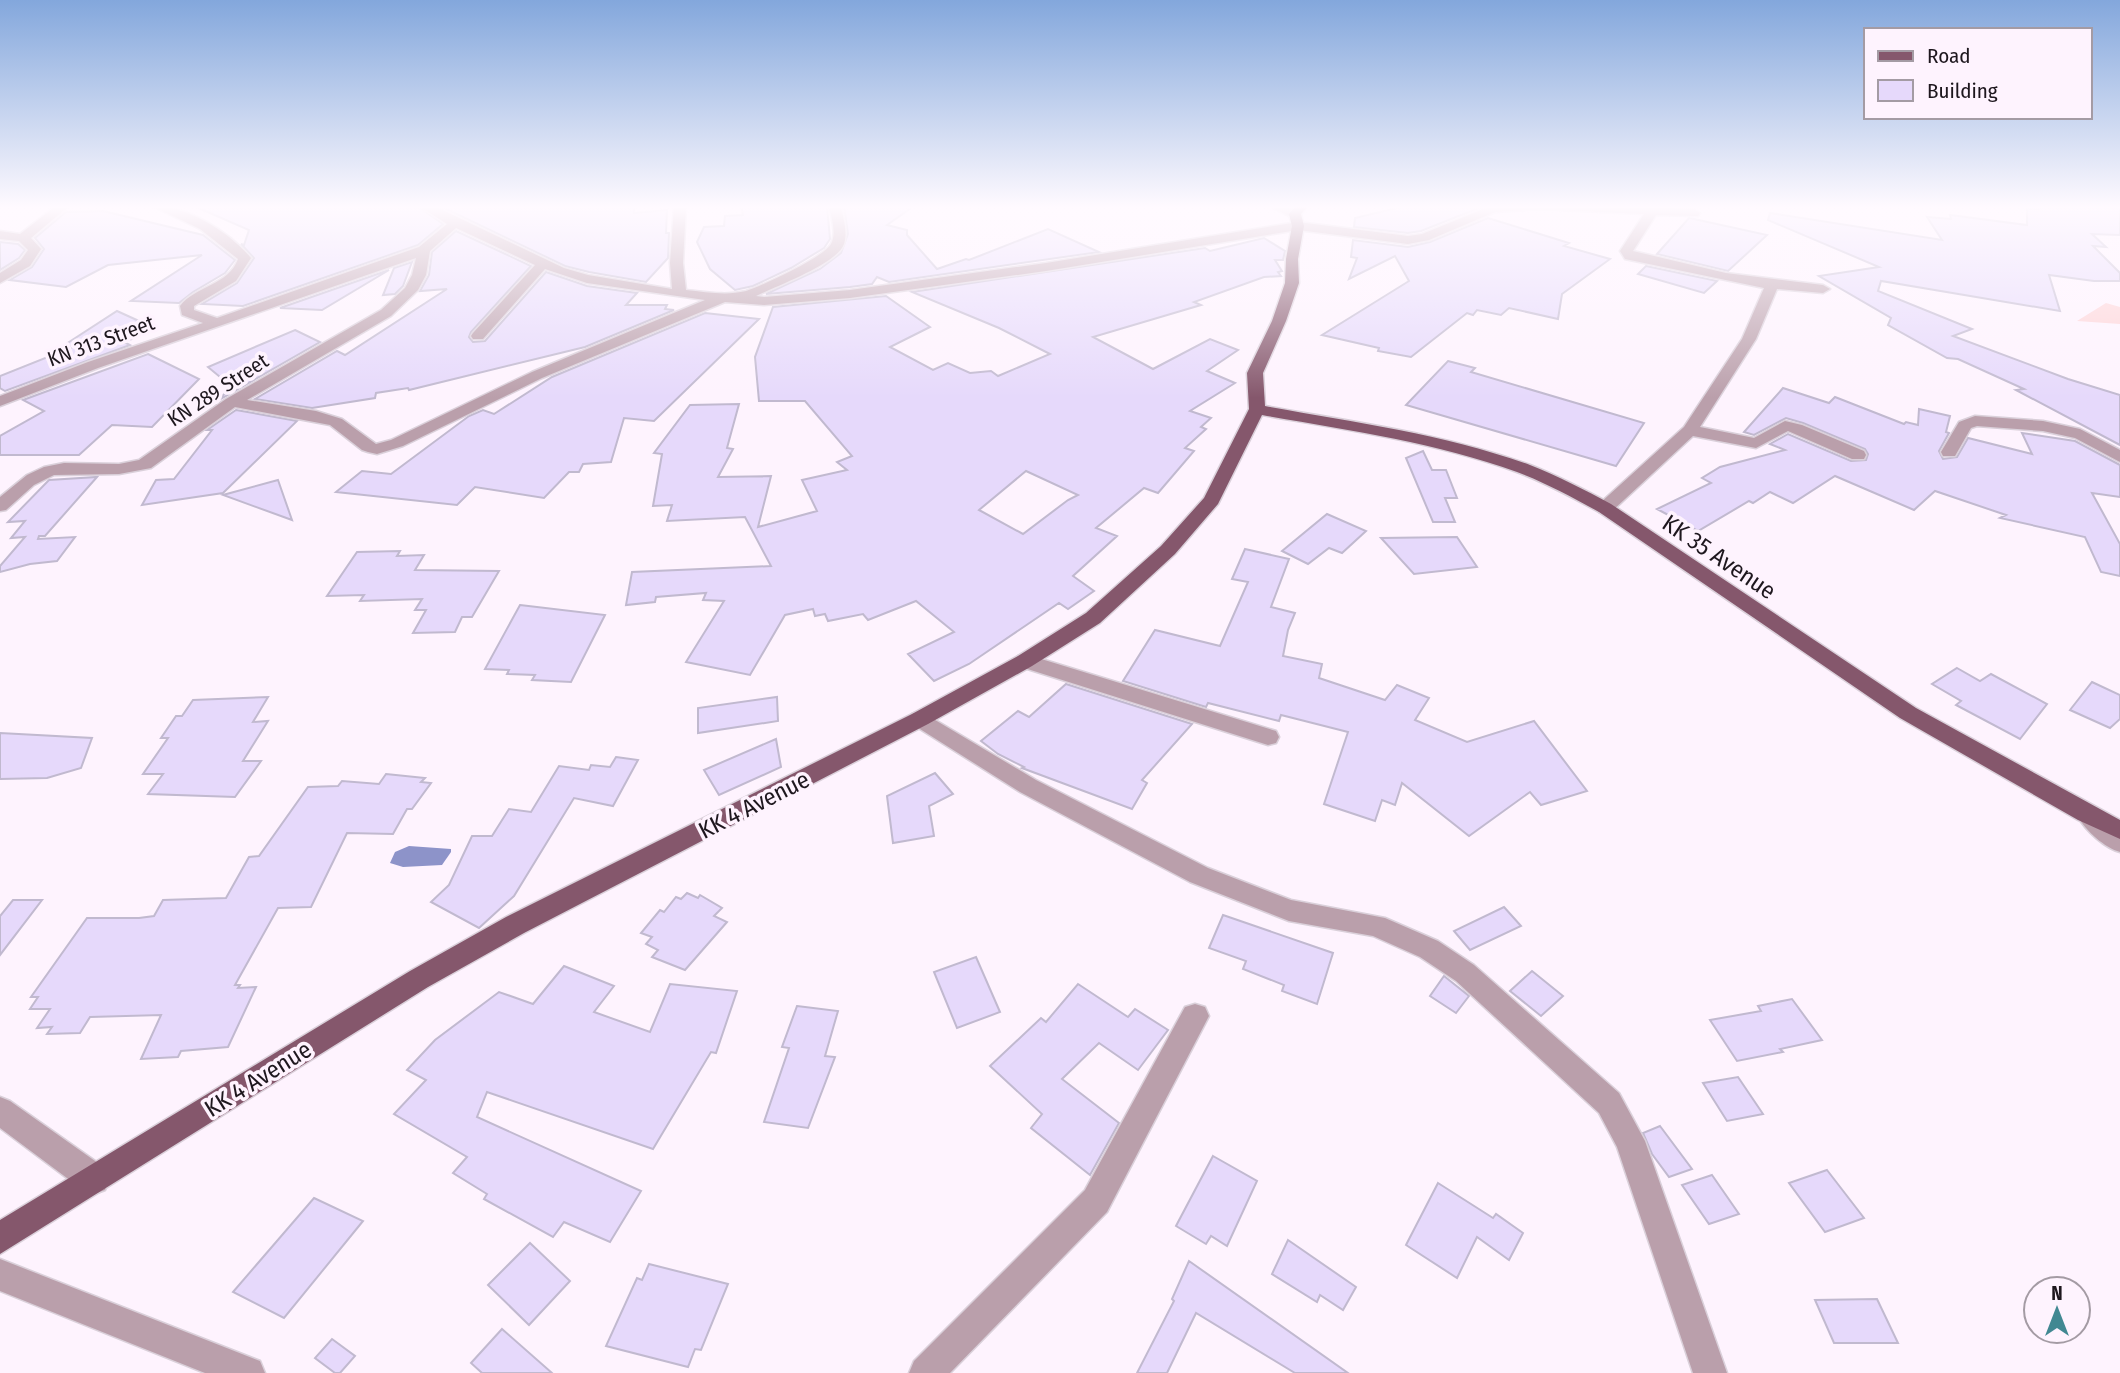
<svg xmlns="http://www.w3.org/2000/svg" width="2120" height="1373" font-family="'Fira Sans Condensed',sans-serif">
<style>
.green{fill:#fed2d5}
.water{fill:#8d93c9}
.building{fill:#e6d9fb;stroke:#c1b9cf;stroke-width:2;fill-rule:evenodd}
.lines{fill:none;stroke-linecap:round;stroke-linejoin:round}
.minor-casing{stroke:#dad0da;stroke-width:3}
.major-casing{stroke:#dad0da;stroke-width:3}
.minor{fill:#ba9fab;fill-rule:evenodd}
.major{fill:#85576c;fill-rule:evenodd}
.labels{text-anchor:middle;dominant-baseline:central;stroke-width:7;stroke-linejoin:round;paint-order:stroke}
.far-street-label{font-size:21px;fill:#1e171e;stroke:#fef3fe}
.street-label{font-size:24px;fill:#1e171e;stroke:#fef3fe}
</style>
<rect width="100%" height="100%" fill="#fef3fe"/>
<polygon class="green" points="2106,303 2120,307 2120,324 2077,321"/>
<polygon class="water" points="409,846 451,849 451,852 442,865 403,867 390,863 395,852"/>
<g class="building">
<polygon points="194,206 417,206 443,224 418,245 243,306 202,304 237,283 254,258 241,244 244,245 249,230"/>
<polygon points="440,206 634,206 634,213 667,210 666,233 669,233 668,258 646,282 589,272 565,266"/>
<polygon points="741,206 827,206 830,239 824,248 791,268 753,286 735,290 710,269 697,242 704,227 724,226 725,216 743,215"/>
<polygon points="844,206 914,206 887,225 907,230 907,235 937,269 966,259 969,260 1048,229 1099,252 889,282 877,277 872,284 850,287 766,294 820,269 841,253 848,234"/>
<polygon points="1405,206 1484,206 1421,231 1408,233 1354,227 1355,218"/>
<polygon points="2036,206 2120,206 2120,235 2092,234 2106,247 2093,246 2120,273 2120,281 2094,281 2049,275 2060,311 1881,281 1878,291 1972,329 1953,336 2068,379 2120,395 2120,445 2016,390 2024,389 1958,359 1947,358 1888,325 1891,318 1819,276 1879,267 1768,220 1770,213 1942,240 1927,217 1951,219 1950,215 2027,225 2027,208 2038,209"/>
<polygon points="103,211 203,235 235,260 225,273 193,292 179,303 131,301 202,255 108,265 66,287 10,280 32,267 44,249 35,238 66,212"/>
<polygon points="1488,218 1569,243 1564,246 1610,259 1562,294 1558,319 1509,308 1501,315 1477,310 1473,315 1467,313 1411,357 1378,351 1379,348 1322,335 1409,281 1395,256 1349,279 1357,258 1351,257 1353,240 1408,247 1430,242"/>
<polygon points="1689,218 1694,219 1767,235 1728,271 1657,254"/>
<polygon points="456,231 531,266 471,332 469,337 473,342 485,341 546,272 587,286 637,293 626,305 667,305 665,309 674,310 585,347 409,390 408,388 376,393 375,398 312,408 255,399 337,351 345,355 447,289 420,291 429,275 432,252"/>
<path d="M1264 238 1285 251 1283 260H1275L1282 271 1278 272 1281 276 1264 277 1194 302 1201 305 1093 337 1153 369 1210 339 1238 350 1207 371 1235 383 1190 411 1211 418 1201 427 1206 429 1185 448 1194 451 1158 493 1144 488 1096 528 1117 536 1073 576 1094 591 1068 609 1059 603 969 664 934 681 908 654 954 632 916 601 868 620 863 614 828 621 825 614 815 616 813 609 785 615 750 675 686 662 724 601 703 600 706 593 656 597 655 602 626 605 632 572 771 566 745 517 667 521 672 505 653 506 662 454 654 453 690 405 739 404 727 448 733 449 718 477 771 476 758 527 817 511 802 480 847 470 837 462 852 456 805 401H759L755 357 773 307 886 296 930 327 890 347 933 370 948 363 970 373 991 371 998 376 1050 354 999 328 912 292 1205 248 1210 251ZM1026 471 1078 495 1068 500 1023 534 979 510Z"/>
<polygon points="0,242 18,244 25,250 19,258 0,270"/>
<polygon points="412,262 403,286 395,294 383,295 394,268"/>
<polygon points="1646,266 1717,281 1704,293 1638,274"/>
<polygon points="389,270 322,310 280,308"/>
<polygon points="117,311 150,326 131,333 137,337 124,342 130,345 5,391 0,388 0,376 73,347 66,344"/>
<polygon points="705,313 759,319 654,421 624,418 611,462 583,464 579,472 569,472 544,498 475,487 457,505 336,492 362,471 391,474 469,416 483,410 494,414 552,377"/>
<polygon points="295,330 320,342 219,400 231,386 208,367"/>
<polygon points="148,354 199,379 152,427 112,425 79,455 0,455 0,436 44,411 23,400"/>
<polygon points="1448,361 1475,368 1471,372 1644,423 1616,466 1406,405"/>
<polygon points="1783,388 1829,403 1835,397 1904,424 1906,422 1918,425 1919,409 1950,416 1946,432 1949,433 1939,451 1943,459 1957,457 1968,438 2032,454 2022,433 2075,441 2120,465 2120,497 2092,493 2120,544 2120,576 2101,572 2085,537 2000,518 2006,515 1935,491 1914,510 1835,476 1793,503 1770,492 1753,503 1749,501 1698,531 1657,509 1711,483 1702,478 1720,467 1785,450 1770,444 1788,434 1851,461 1866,460 1868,454 1865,449 1803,423 1786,418 1754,435 1744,432"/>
<polygon points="236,410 297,421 223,493 142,505 156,480 174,479 212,430 207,430"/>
<polygon points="1423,451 1432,470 1446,470 1457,498 1445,498 1455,522 1433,522 1406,458"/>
<polygon points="97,477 45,536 39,536 38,539 75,537 57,561 30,564 0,572 0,566 25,537 11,538 25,521 8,522 49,480"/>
<polygon points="278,480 292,520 223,495"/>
<polygon points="1327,514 1366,531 1342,553 1329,548 1308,564 1282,551"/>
<polygon points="1457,537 1477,567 1414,574 1381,538"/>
<polygon points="1245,549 1289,559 1271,607 1295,613 1288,630 1283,656 1322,664 1319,678 1385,700 1397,685 1429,698 1415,720 1467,742 1534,721 1587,791 1541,805 1530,792 1469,836 1402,783 1395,805 1382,800 1375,821 1324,804 1348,732 1281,715 1279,721 1208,703 1206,707 1123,681 1155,630 1220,646 1248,582 1232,579"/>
<polygon points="400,551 397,556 424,555 415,570 499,571 472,617 462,617 455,632 413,633 426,610 415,610 422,599 360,601 364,595 327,596 357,552"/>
<polygon points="520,605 605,615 571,682 532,680 535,675 507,674 509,670 485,669"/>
<polygon points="1957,668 1980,681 1991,674 2047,704 2020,739 1956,705 1961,701 1932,684"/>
<polygon points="2092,682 2120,695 2120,719 2110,728 2070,710"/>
<polygon points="1066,684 1192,724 1142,780 1147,783 1132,809 1022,768 1024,767 998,754 981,741 1018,711 1029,717"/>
<polygon points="268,697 253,722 268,721 243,761 261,761 235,797 148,794 163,774 143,774 168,738 161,738 176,716 182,716 193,700"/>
<polygon points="777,697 778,721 698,733 698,708"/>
<polygon points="0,733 92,738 81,768 47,778 0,779"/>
<polygon points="776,739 781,767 719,795 704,770"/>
<polygon points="616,757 638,760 613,806 574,798 514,896 479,928 431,902 449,885 472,836 492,836 509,809 531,812 559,766 589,770 591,765 610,767"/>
<polygon points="935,773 953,794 929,806 934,836 893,843 887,796"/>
<polygon points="386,774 425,778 421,782 431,783 412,809 407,809 393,834 347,833 311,907 278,908 235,985 240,985 238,988 256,987 228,1047 181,1051 178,1057 141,1059 161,1015 90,1017 80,1033 47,1034 52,1027 37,1028 50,1009 30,1009 38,997 31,997 87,918 139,918 154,916 163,900 226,898 249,857 259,856 308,787 338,786 342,781 379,784"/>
<polygon points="687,893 698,898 700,895 722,908 714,916 727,922 685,970 652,957 658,950 646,944 652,937 641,933 660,910 664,912 676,897 681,899"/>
<polygon points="13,900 42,900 0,955 0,916"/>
<polygon points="1504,907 1521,926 1470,950 1454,931"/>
<polygon points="1223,915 1333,953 1317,1004 1282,991 1284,985 1243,969 1246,961 1209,948"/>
<polygon points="976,957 1000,1012 957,1028 934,972"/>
<polygon points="564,966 614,986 594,1012 650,1032 670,984 737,991 716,1053 711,1052 653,1149 487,1092 477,1117 641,1191 610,1242 564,1222 553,1237 484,1199 487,1194 453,1173 467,1157 394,1114 426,1080 407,1070 435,1040 499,992 533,1004"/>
<polygon points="1532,971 1563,996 1541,1016 1510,991"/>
<polygon points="1444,976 1469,996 1456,1013 1430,996"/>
<polygon points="1078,984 1128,1017 1135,1009 1168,1030 1138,1070 1099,1043 1062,1079 1119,1123 1090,1175 1031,1128 1042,1114 990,1066 1041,1018 1046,1022"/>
<polygon points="1792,999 1822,1040 1780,1049 1783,1052 1737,1061 1710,1020 1761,1011 1758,1006"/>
<polygon points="797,1006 838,1011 825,1056 835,1057 808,1128 764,1122 789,1048 782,1047"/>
<polygon points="1738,1077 1763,1114 1727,1121 1703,1083"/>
<polygon points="1660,1126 1692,1169 1669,1177 1652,1154 1643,1133"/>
<polygon points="1213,1156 1257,1181 1227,1246 1211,1236 1206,1244 1176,1226"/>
<polygon points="1827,1170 1864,1218 1825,1232 1789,1183"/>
<polygon points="1712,1175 1739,1214 1709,1224 1682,1185"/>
<polygon points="1438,1183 1493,1218 1496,1214 1523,1233 1509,1260 1477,1237 1457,1278 1406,1245"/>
<polygon points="314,1198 363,1221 284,1318 233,1292"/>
<polygon points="1288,1240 1356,1287 1343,1310 1320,1295 1317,1302 1272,1274"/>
<polygon points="530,1243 570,1281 529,1325 488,1285"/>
<polygon points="1189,1261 1348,1373 1295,1373 1196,1313 1167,1373 1137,1373 1174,1301 1172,1299"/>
<polygon points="649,1264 728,1284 701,1350 695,1349 688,1367 606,1346 637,1278 642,1280"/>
<polygon points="1877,1299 1898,1343 1834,1343 1815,1300"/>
<polygon points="502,1329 552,1373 482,1373 471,1363"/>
<polygon points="332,1339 355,1356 340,1373 335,1373 315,1358"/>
</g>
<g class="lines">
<defs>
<g id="minor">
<polygon points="56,206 69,206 31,238 41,249 30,266 0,283 0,273 21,260 28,250 19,241 0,239 0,231 20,234"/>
<path d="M152 206C188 206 228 231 251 258L236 281 194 306V310L217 318 419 247 447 224 419 206H434L564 268 588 275 672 289 670 263 674 206H686L683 263 686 290C706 292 726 296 746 291 762 286 824 257 831 244 837 233 831 217 829 206H841C843 218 848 231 844 244 837 264 776 286 756 296L764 297 850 290 1046 263 1298 222 1408 236 1422 234 1491 206H1619L1694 209 1700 213 1698 216 1656 215 1633 251 1726 273 1823 285 1830 289 1823 293 1777 289 1756 339 1700 427 1754 438 1785 421 1802 425 1864 451 1866 455 1864 459H1852L1788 431 1756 448 1693 436 1611 512H1599L1596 508 1599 504 1684 427 1742 339 1764 288 1625 259 1620 251 1644 214 1541 209 1495 212 1429 240 1408 244 1298 230 1046 271 850 298 764 305 725 302 542 378 403 446 377 454 368 452 362 450 330 425 235 407 151 468 119 474 54 475 34 485 6 510 0 511V497L27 475 44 467 64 463 119 464 139 460 226 399 381 310 405 288 412 275 416 258 98 368 0 406V396L88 362 203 323 182 315 180 306C195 286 229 285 238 259L200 229ZM456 228 535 265 473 333 471 336 473 339H483L545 269 587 283 705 300 532 372 391 440 376 444 342 419 316 411 247 400 391 316 418 290 426 275 430 251Z"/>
<polygon points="1269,206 1285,206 1301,214 1291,217"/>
<polygon points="1975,416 2043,421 2080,429 2120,450 2120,462 2075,438 2043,431 1977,426 1971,428 1955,456 1943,456 1941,452 1959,422"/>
<polygon points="1025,654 1276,731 1279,737 1276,743 1268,745 1018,666 1015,661 1018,656"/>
<polygon points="920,711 1036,780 1208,868 1291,900 1385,918 1438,941 1474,965 1619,1093 1645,1141 1727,1373 1693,1373 1617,1147 1599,1113 1456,981 1420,957 1373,936 1289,921 1190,882 1020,792 912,724 909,719 912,714"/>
<path d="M2090 808 2098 811 2120 829V852C2105 848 2086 831 2078 817L2082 811Z"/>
<polygon points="1195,1004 1205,1007 1209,1016 1107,1212 950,1373 909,1373 914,1361 1085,1190 1185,1007"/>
<polygon points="0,1097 10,1101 105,1168 109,1179 105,1190 94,1194 83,1190 0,1128"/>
<polygon points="0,1259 260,1361 265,1373 205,1373 0,1291"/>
</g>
<path id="major" d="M1296 206H1308L1301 214 1304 226 1298 259 1299 283 1286 321 1263 373 1265 406C1353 422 1445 434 1530 465 1558 476 1585 490 1611 504L1916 708 2120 820V839L2078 820 1900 718 1599 512C1572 497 1546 483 1517 472 1435 442 1347 430 1262 415L1218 504 1175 554 1100 623 1032 666 928 724 524 933 428 987 0 1254V1220L410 971 506 917 912 714 1018 656 1086 613 1161 546 1204 498 1249 409 1247 373 1272 321 1285 283 1286 259 1292 226 1289 214Z"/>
</defs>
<use href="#minor" class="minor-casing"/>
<use href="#major" class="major-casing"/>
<use href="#minor" class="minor"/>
<use href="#major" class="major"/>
</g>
<linearGradient id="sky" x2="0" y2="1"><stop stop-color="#83a7dc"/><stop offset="0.52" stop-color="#fffaff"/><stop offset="1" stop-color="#fffaff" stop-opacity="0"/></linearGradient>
<rect width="2120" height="398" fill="url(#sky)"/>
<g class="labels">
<g class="far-street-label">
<text transform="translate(101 341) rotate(-20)">KN 313 Street</text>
<text transform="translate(218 390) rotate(-33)">KN 289 Street</text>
</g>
<g class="street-label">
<text transform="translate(1719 557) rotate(34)">KK 35 Avenue</text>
<text transform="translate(754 805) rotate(-27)">KK 4 Avenue</text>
<text transform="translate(258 1079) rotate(-32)">KK 4 Avenue</text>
</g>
</g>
<rect x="1864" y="28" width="228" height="91" fill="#fef3fe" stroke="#a49ba4" stroke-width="2"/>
<rect x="1878" y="51" width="35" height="10" fill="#85576c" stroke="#a49ba4" stroke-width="2"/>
<text x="1927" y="63" font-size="21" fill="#1e171e">Road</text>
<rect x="1878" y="80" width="35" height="21" fill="#e6d9fb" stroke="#a49ba4" stroke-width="2"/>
<text x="1927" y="98" font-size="21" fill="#1e171e">Building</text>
<g transform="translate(2057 1310)"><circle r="33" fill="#fef3fe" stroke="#a49ba4" stroke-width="2"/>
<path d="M0-5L12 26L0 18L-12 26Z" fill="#418892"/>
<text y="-10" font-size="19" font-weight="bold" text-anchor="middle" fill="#1e171e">N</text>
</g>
</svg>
